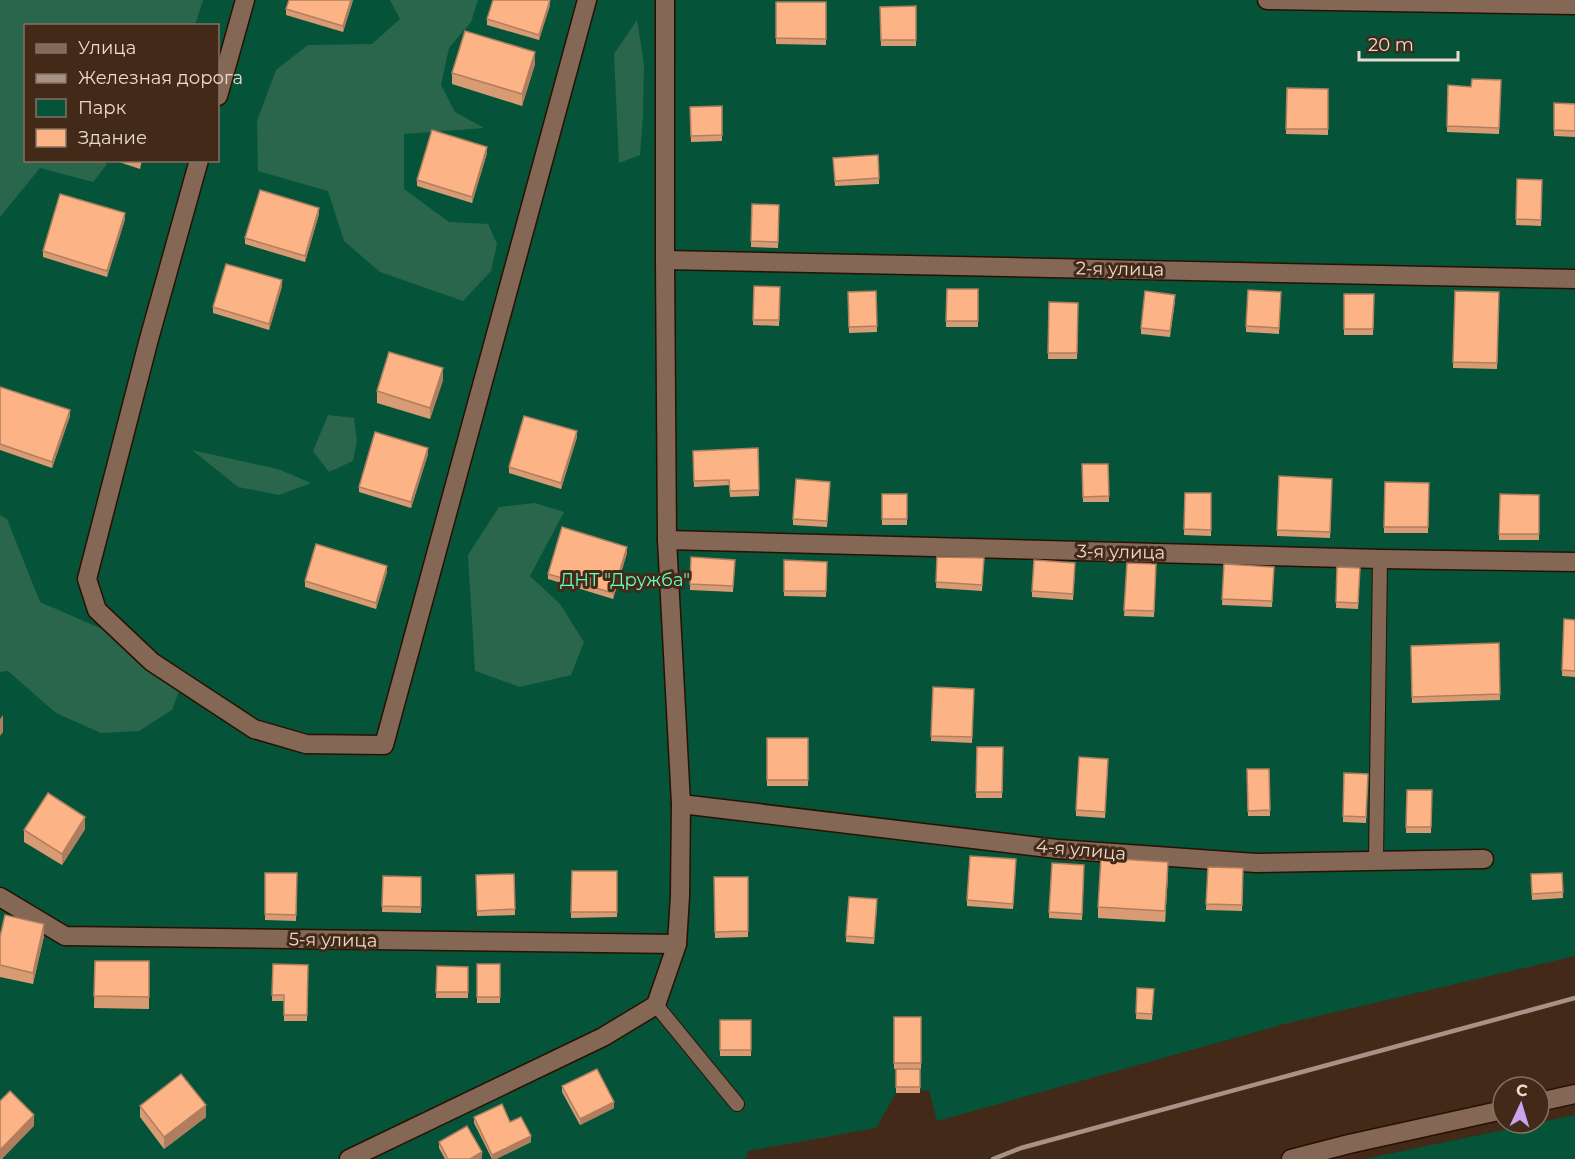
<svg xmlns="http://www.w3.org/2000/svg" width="1575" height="1159" font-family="Montserrat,sans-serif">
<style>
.green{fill:#055439}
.forest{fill:#29664c}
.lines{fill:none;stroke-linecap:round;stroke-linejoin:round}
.lane-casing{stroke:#281102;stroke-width:16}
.street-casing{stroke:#281102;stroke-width:21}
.lane{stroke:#846754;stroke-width:14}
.street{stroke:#846754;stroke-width:18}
.rail{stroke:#a79386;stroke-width:4.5}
.wall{fill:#d99b74}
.shaded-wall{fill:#b07e5e}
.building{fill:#fcb487;stroke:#b07e5e;stroke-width:1.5}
.labels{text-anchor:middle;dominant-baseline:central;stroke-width:6;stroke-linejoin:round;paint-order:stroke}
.street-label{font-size:18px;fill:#ebdad0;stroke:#432918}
.park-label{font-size:18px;fill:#65febe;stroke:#432918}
</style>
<rect width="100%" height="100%" fill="#432918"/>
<g class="green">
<polygon points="65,0 1575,0 1575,956 1288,1023 937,1121 929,1090 896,1093 876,1128 748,1151 746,1159 0,1159 0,122 26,160 218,160 218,26 52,25"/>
<polygon points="1575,1115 1575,1159 1365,1159"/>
</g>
<g class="forest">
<polygon points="0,0 203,0 195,25 26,26 26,160 103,160 107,164 93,182 40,168 0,217"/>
<polygon points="390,0 478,0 471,22 449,48 441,85 455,112 484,128 404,134 404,189 449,222 488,224 497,244 491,271 463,301 380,272 344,241 328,191 258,171 257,121 276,70 308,45 372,44 400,19"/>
<polygon points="637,20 644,64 643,116 640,155 619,163 614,54"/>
<polygon points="328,415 354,418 357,441 353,461 329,472 313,451"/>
<polygon points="192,450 278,469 311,483 279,495 238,487"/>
<polygon points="535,503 564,512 530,576 560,604 584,642 571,675 520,687 475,671 468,555 499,507"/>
<polygon points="0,515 7,519 40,602 148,649 179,691 172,710 139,731 101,733 56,713 8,671 0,672"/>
</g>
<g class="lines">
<defs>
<g id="lane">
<polyline points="1376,860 1380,559"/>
<polyline points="656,1005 737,1104"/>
</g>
<g id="street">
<polyline points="1267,0 1575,5"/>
<polyline points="218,96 245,0"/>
<polyline points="199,160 149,339 87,579 97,610 152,662 254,729 306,744 384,745 587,0"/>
<polyline points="665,260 1575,279"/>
<polyline points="667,540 1380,559 1575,562"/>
<polyline points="681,804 1057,849 1256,863 1484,859"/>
<polyline points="0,897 65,936 677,944"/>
<polyline points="1539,1102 1575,1094"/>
<polyline points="349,1159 603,1037 656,1005 677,944 680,896 681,804 667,540 665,260 665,0"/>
<polyline points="1291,1159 1349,1144 1503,1110"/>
</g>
</defs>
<use href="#lane" class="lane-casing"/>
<use href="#street" class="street-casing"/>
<use href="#lane" class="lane"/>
<use href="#street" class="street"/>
<polyline class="rail" points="993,1159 1021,1148 1575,998"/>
</g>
<g class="wall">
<polygon points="289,0 353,0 343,32 286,15 286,9"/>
<polygon points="776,2 826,2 826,45 776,44"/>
<polygon points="550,5 539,40 487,25 487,19"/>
<polygon points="916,6 916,46 881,46 880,7"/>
<polygon points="535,64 522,106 452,84 452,73"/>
<polygon points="1501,80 1499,134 1447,132 1448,85 1471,87"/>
<polygon points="1287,88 1328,89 1328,135 1286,134"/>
<polygon points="1554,103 1575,104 1575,137 1554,136"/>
<polygon points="690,107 722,135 722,141 691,142"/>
<polygon points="487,153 472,203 417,186 417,180"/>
<polygon points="833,158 879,178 879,184 835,186"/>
<polygon points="113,160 142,160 140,169"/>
<polygon points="1517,179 1542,180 1541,226 1516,225"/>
<polygon points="752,204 779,205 778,248 751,247"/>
<polygon points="319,214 305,262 245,244 245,238"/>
<polygon points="125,219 107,277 43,257 43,251"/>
<polygon points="282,286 269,330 213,313 213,307"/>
<polygon points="754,286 780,287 779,326 753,325"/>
<polygon points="947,289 978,289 978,327 946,327"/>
<polygon points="876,291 877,332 849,333 848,292"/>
<polygon points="1455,291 1499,292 1497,369 1453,368"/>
<polygon points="1281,292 1279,334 1246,332 1246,326"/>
<polygon points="1344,294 1374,294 1373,335 1344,335"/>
<polygon points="1175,301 1170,337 1141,334 1141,328"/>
<polygon points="1049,302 1078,303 1077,359 1048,359"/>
<polygon points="443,380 430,419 377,403 377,391"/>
<polygon points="0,387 70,416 52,468 0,450"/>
<polygon points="577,437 561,489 509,473 509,467"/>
<polygon points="758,448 759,496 730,497 729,485 694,487 693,451"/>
<polygon points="428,454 411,508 359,492 359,487"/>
<polygon points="1082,464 1108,464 1109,502 1083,502"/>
<polygon points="1279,476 1332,479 1330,538 1277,536"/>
<polygon points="1385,482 1429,483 1428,533 1384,533"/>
<polygon points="830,487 827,527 793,525 793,519"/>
<polygon points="1185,493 1211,493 1211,536 1184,535"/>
<rect x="882" y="494" width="25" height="31"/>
<polygon points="1500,494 1539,495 1539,540 1499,540"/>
<polygon points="627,553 613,599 548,579 548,574"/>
<polygon points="691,557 735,560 733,592 690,590"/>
<polygon points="937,557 984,558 982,591 936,588"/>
<polygon points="784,560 827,562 826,597 784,596"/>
<polygon points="1127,563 1156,564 1154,617 1124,616"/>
<polygon points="1224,564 1274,567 1272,607 1222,605"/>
<polygon points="1337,567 1360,568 1358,609 1336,608"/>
<polygon points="1075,569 1073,600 1032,597 1032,591"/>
<polygon points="387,572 376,609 305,587 305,581"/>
<polygon points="1564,619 1575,620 1575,677 1562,676"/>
<polygon points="1499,643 1500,700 1412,703 1411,646"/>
<polygon points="933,687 974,689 972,743 931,741"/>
<rect x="767" y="738" width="41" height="48"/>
<polygon points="977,747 1003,747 1002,798 976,798"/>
<polygon points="1108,765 1105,818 1076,816 1076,810"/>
<polygon points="1247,769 1269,769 1270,816 1248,816"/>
<polygon points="1344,773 1368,774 1366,823 1343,822"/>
<polygon points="1407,790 1432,790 1431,833 1406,833"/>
<polygon points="85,829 62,865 24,842 24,830"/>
<polygon points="1016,865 1013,909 967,906 967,900"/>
<polygon points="1208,867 1243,868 1242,911 1206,910"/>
<polygon points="572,871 617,871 617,917 571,918"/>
<polygon points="1084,871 1082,920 1049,918 1049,912"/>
<polygon points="265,873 297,873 296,921 265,920"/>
<polygon points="1562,873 1563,898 1532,900 1531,874"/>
<polygon points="514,874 515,915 477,916 476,875"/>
<polygon points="1168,874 1165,922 1098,918 1098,907"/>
<polygon points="383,876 421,877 421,913 382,912"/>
<polygon points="714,877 748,877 748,937 715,938"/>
<polygon points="877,905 874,944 846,942 846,936"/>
<polygon points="44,936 33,984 0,977 0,937"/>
<polygon points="95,961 149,961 149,1009 94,1008"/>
<polygon points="273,964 308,965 307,1021 284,1021 284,1001 272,1001"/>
<rect x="477" y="964" width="23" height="39"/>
<polygon points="437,966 468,967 468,998 436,998"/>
<polygon points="1137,988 1154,989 1152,1020 1136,1019"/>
<polygon points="894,1017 921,1017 921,1069 915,1069 920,1069 920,1093 896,1093 896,1069 894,1069"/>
<rect x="720" y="1020" width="31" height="36"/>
<polygon points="562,1086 614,1108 580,1125 562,1092"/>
<polygon points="140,1106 206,1117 164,1149 140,1117"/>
<polygon points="474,1117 531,1142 496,1159 492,1159 474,1123"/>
<polygon points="439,1142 482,1158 480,1159 445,1159 439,1148"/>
</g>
<g class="shaded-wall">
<polygon points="351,0 353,0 343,32 343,26"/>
<polygon points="550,0 550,5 539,40 539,35"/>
<polygon points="535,52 535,64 522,106 522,94"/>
<polygon points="487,147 487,153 472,203 472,197"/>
<polygon points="319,208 319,214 305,262 305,256"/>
<polygon points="125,213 125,219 107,277 107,271"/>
<polygon points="282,280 282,286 269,330 269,324"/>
<polygon points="443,368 443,380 430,419 430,408"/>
<polygon points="70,410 70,416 52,468 52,462"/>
<polygon points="577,431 577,437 561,489 561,483"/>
<polygon points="428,448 428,454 411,508 411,502"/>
<polygon points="627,547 627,553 613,599 613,593"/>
<polygon points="387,566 387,572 376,609 376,603"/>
<polygon points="3,715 3,732 0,736 0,719"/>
<polygon points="85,817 85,829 62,865 62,854"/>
<polygon points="1168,862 1168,874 1165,922 1165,911"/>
<polygon points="44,924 44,936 33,984 33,973"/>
<polygon points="614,1102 614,1108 580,1125 580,1119"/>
<polygon points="206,1105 206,1117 164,1149 164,1137"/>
<polygon points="34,1115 34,1126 2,1159 0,1159 0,1150"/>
<polygon points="531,1136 531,1142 496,1159 492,1159 492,1155"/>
<polygon points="482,1152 482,1158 480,1159 470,1159"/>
</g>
<g class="building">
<polygon points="289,0 351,0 343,26 286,9"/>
<polygon points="493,0 550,0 539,35 487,19"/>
<polygon points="776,2 826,2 826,39 776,38"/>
<polygon points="916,6 916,40 881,40 880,7"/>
<polygon points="465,31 535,52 522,94 452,73"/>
<polygon points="1472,79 1501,80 1499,128 1447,126 1448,85 1471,87"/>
<polygon points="1287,88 1328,89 1328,129 1286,129"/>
<polygon points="1554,103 1575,104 1575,131 1554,130"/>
<polygon points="722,106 722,135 691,136 690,107"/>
<polygon points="432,130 487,147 472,197 417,180"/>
<polygon points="878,155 879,178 835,181 833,158"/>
<polygon points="1517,179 1542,180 1541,220 1516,219"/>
<polygon points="260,190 319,208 305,256 245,238"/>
<polygon points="60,194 125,213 107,271 43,251"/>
<polygon points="752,204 779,205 778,242 751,241"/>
<polygon points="226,264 282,280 269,324 213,307"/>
<polygon points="754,286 780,287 779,320 753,320"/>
<polygon points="947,289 978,289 978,321 946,321"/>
<polygon points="1248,290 1281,292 1279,328 1246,326"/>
<polygon points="876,291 877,326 849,327 848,292"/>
<polygon points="1145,291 1175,295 1170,331 1141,328"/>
<polygon points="1455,291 1499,292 1497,363 1453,362"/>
<polygon points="1344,294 1374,294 1373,329 1344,329"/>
<polygon points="1049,302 1078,303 1077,353 1048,353"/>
<polygon points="389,352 443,368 430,408 377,391"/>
<polygon points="0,387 70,410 52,462 0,444"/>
<polygon points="524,416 577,431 561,483 509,467"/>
<polygon points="375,432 428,448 411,502 359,487"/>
<polygon points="758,448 759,490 730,491 729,480 694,481 693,451"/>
<polygon points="1082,464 1108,464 1109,496 1083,497"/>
<polygon points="1279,476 1332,479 1330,532 1277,530"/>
<polygon points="796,479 830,482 827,521 793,519"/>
<polygon points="1385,482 1429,483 1428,527 1384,527"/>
<polygon points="1185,493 1211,493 1211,530 1184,529"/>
<rect x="882" y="494" width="25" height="25"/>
<polygon points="1500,494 1539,495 1539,534 1499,534"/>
<polygon points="562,527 627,547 613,593 548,574"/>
<polygon points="316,544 387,566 376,603 305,581"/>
<polygon points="691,557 735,560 733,586 690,584"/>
<polygon points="937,557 984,558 982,585 936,582"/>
<polygon points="784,560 827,562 826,591 784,591"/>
<polygon points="1034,560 1075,563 1073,594 1032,591"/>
<polygon points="1127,563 1156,564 1154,611 1124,610"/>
<polygon points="1224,564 1274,567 1272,601 1222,599"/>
<polygon points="1337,567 1360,568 1358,603 1336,602"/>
<polygon points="1564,619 1575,620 1575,671 1562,670"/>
<polygon points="1499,643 1500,694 1412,697 1411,646"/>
<polygon points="933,687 974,689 972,737 931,736"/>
<rect x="767" y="738" width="41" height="42"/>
<polygon points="977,747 1003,747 1002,792 976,792"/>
<polygon points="1079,757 1108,759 1105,812 1076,810"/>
<polygon points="1247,769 1269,769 1270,810 1248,811"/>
<polygon points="1344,773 1368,774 1366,817 1343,816"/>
<polygon points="1407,790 1432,790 1431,827 1406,827"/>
<polygon points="48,793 85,817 62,854 24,830"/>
<polygon points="970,856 1016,859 1013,904 967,900"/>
<polygon points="1101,858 1168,862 1165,911 1098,907"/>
<polygon points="1052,863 1084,865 1082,914 1049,912"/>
<polygon points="1208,867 1243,868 1242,905 1206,904"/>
<polygon points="572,871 617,871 617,912 571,912"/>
<polygon points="265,873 297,873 296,915 265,914"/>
<polygon points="1562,873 1563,892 1532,894 1531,874"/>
<polygon points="514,874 515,909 477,911 476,875"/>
<polygon points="383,876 421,877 421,907 382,906"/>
<polygon points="714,877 748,877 748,931 715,932"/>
<polygon points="849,897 877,899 874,938 846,936"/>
<polygon points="5,915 44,924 33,973 0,965 0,937"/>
<polygon points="95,961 149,961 149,997 94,996"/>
<polygon points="273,964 308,965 307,1015 284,1015 284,995 272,995"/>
<rect x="477" y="964" width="23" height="33"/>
<polygon points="437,966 468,967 468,992 436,992"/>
<polygon points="1137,988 1154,989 1152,1014 1136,1013"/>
<rect x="894" y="1017" width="27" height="46"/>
<rect x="720" y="1020" width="31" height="30"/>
<polygon points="597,1069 614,1102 580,1119 562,1086"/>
<rect x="896" y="1069" width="24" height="18"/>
<polygon points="181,1074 206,1105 164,1137 140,1106"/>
<polygon points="10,1091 34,1115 0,1150 0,1101"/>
<polygon points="502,1104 510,1122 521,1117 531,1136 492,1155 474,1117"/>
<polygon points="467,1126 482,1152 470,1159 448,1159 439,1142"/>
</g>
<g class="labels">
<g class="street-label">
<text transform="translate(1120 269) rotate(1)">2-я улица</text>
<text transform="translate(1121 552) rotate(1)">3-я улица</text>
<text transform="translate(1081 850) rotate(5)">4-я улица</text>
<text transform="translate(333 940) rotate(1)">5-я улица</text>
</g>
<g class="park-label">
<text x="625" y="580">ДНТ "Дружба"</text>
</g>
</g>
<rect x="24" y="24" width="195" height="138" fill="#432918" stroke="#867062" stroke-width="1.5"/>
<rect x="36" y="44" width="30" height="9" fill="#846754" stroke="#867062" stroke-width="1.5"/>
<text x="78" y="54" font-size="18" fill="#ebdad0">Улица</text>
<rect x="36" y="74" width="30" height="9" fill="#a79386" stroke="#867062" stroke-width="1.5"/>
<text x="78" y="84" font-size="18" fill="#ebdad0">Железная дорога</text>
<rect x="36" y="99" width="30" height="18" fill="#055439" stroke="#867062" stroke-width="1.5"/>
<text x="78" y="114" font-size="18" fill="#ebdad0">Парк</text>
<rect x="36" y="129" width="30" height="18" fill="#fcb487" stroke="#867062" stroke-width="1.5"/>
<text x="78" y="144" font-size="18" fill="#ebdad0">Здание</text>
<g transform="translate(1521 1105) rotate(4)"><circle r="28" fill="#432918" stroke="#867062" stroke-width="1.5"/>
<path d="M0-4.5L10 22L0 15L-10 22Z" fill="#c7a6ef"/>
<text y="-9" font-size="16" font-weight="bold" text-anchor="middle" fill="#ebdad0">С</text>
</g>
<path d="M1359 51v9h99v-9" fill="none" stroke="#ebdad0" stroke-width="3"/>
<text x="1368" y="51" font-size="18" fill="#ebdad0" stroke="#432918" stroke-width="4.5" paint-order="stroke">20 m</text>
</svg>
